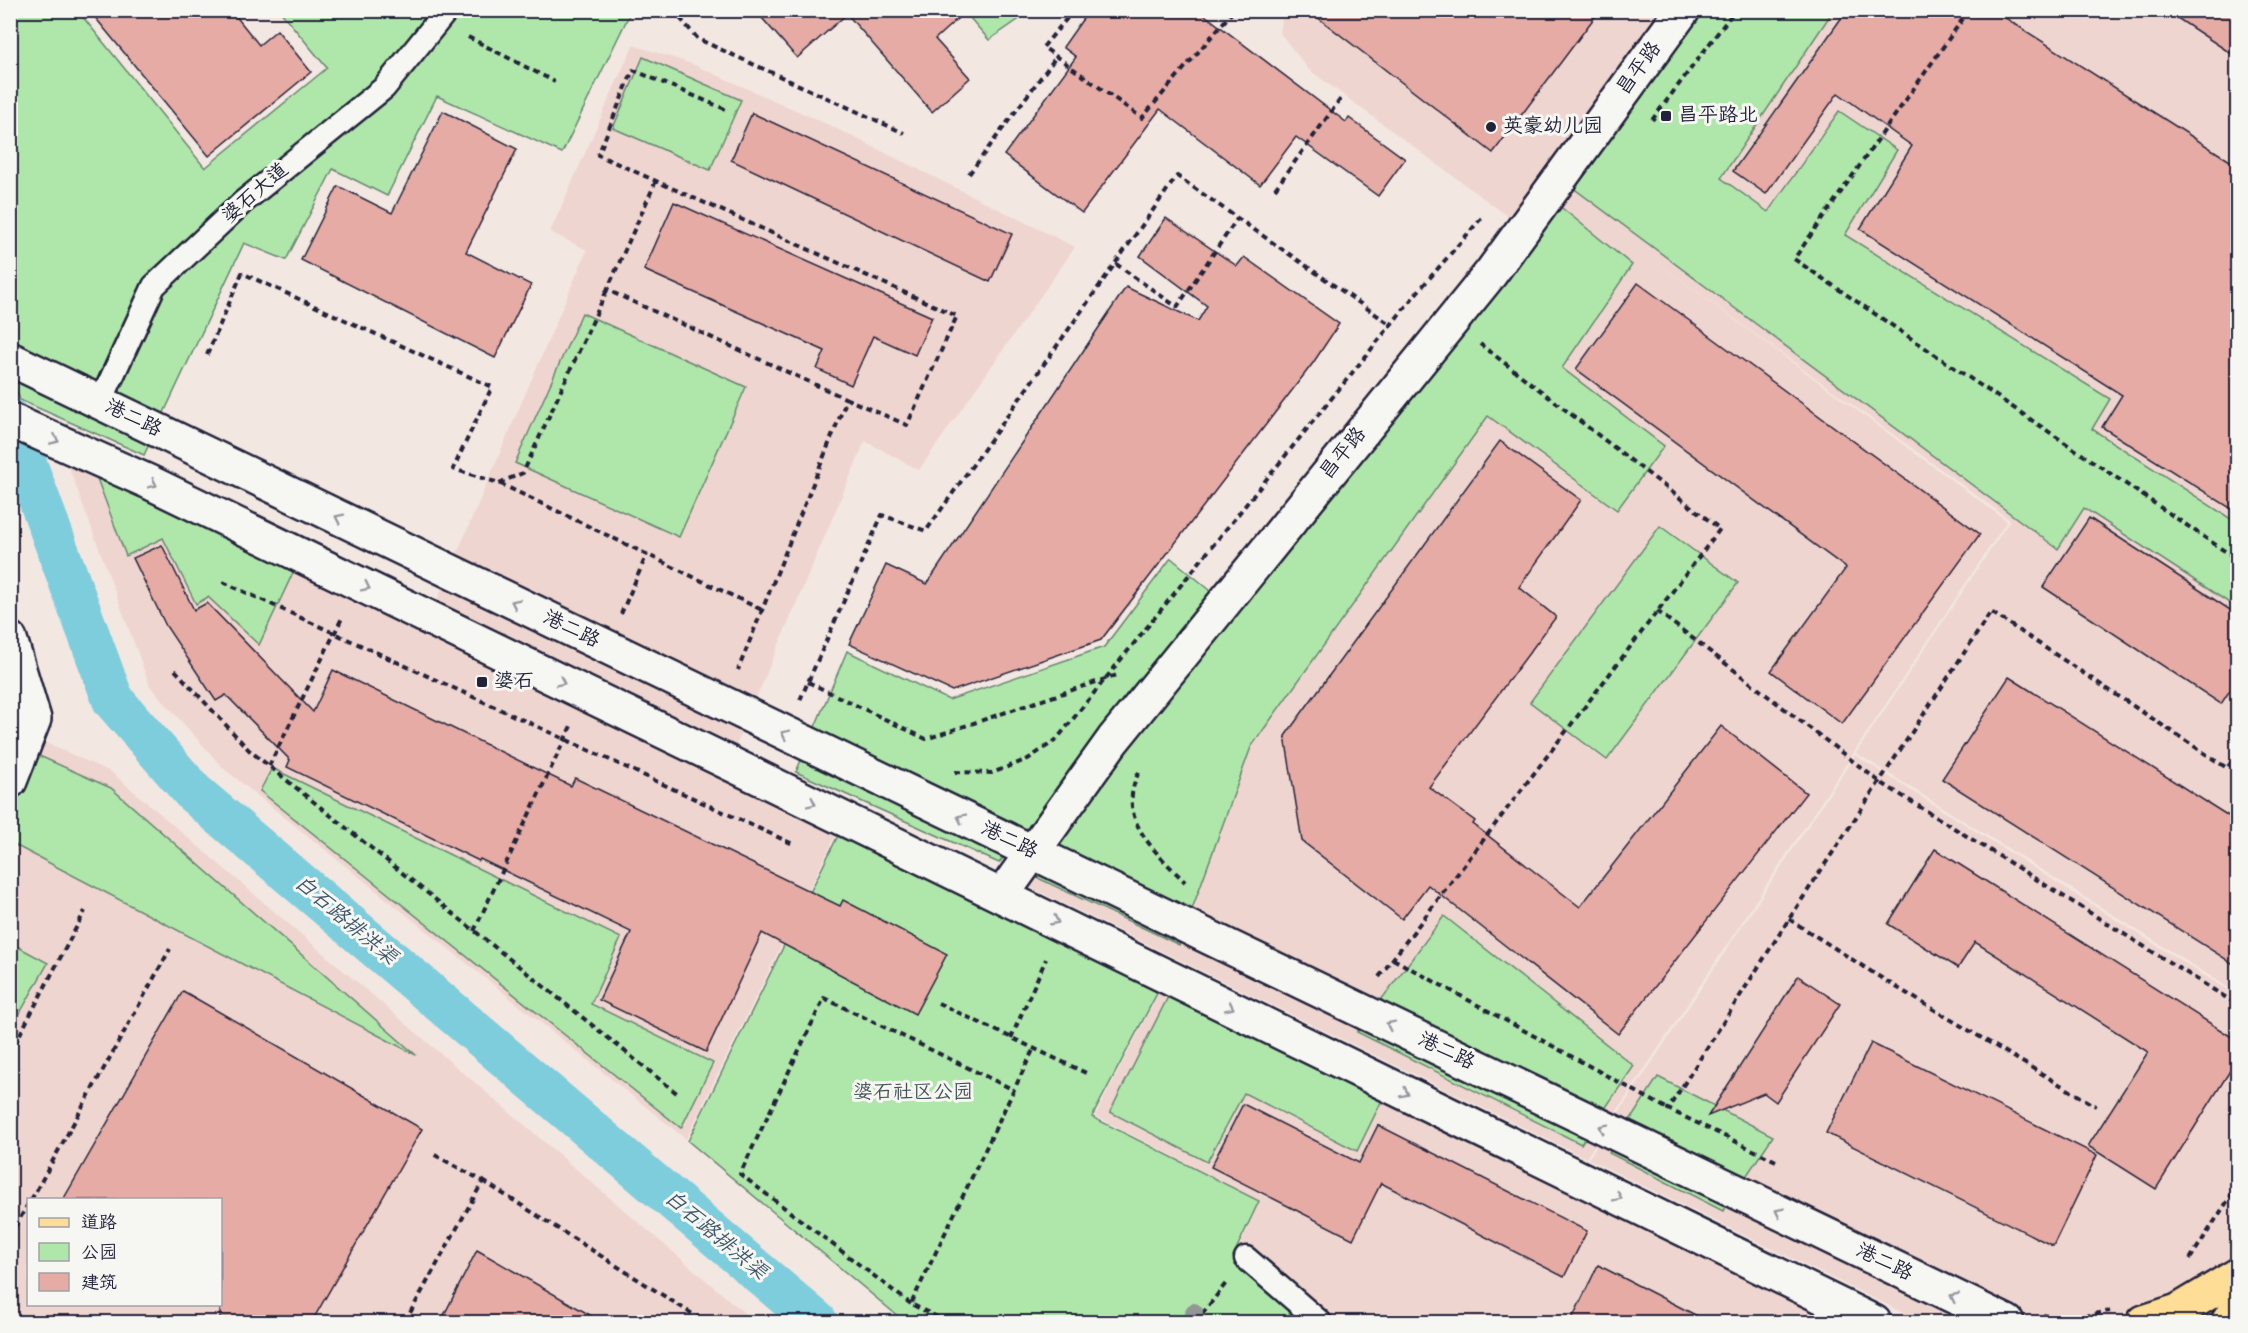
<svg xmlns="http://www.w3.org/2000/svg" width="2248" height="1333" font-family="'Indie Flower','LXGW WenKai TC',sans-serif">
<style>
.built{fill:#efd5cf;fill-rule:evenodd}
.green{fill:#afe7aa;stroke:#688472;stroke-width:1.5}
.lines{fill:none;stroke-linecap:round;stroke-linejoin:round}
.canal{stroke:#7ecddc;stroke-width:42}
.building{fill:#e5aba4;stroke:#22223b;stroke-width:1.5}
.lane-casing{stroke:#22223b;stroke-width:27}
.street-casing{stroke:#22223b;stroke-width:38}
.secondary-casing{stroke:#22223b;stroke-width:38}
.primary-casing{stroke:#22223b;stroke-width:38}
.path{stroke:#22223b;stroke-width:4;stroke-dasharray:6 4.5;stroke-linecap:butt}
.lane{stroke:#f6f6f2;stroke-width:22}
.street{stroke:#f6f6f2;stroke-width:33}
.secondary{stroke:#f6f6f2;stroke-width:33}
.primary{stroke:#fedd96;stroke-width:33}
.tree{fill:#939696}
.oneway{stroke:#9797a0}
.poi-dot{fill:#22223b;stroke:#f6f6f2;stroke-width:2}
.labels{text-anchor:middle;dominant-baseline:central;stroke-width:6;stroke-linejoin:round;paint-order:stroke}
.street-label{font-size:20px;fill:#22223b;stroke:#f6f6f2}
.poi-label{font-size:20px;fill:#22223b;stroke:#f6f6f2;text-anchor:start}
.park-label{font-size:20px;fill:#455357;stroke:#f6f6f2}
.water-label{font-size:21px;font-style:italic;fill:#3e556b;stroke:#f6f6f2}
</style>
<rect width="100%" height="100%" fill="#f3e7e2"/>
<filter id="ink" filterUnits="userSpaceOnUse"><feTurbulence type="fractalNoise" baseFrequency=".0167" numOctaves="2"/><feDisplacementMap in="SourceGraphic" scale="12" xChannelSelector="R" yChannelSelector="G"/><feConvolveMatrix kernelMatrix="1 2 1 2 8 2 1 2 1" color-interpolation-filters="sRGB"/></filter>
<g filter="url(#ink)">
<g class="built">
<polygon points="1283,11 1681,11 1521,226 1308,69 1280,33"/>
<polygon points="1686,11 2237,11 2237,993 1856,753 2010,520 1651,258 2007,521 1586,1158 1007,876"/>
<polygon points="633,45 692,64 829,125 1075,247 919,470 865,441 735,748 434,607 587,250 550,232"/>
<polygon points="60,443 849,808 686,1139 223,768 150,686"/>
<path d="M30 736 111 772 755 1322H11L10 788ZM28 1200H220V1304H28Z"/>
<polygon points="1855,755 2237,996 2237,1260 2196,1322 1922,1322 1588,1159"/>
<polygon points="1174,964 1908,1322 1310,1322 1235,1256 1260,1201 1095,1116"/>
</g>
<g class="green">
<polygon points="12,11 78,11 205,168 327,68 280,11 631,11 562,153 437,96 387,196 333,169 286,260 244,243 144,455 20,400 11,375"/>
<polygon points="964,11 1031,11 989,40"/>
<polygon points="1697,11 1833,11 1721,178 1768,212 1839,111 1897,150 1845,235 2110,399 2092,429 2237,523 2237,608 2084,508 2058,549 1568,184"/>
<polygon points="643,57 741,100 710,170 613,128"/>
<polygon points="1557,204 1632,265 1562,368 1664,446 1617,510 1488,416 1251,747 1179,945 1021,870"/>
<polygon points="582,313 746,387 679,537 515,463"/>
<polygon points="92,465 298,562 259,645 208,597 196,604 163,538 126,556"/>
<polygon points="1660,526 1738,583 1607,760 1530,702"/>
<polygon points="1171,558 1216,595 999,863 796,772 847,651 949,700 1104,647"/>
<polygon points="35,754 111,788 416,1055 11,843 10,819"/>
<polygon points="272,768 621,938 591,1004 713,1063 681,1128 260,791"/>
<polygon points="851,809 1173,963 1092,1117 1259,1201 1233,1256 1308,1322 905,1322 688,1141"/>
<polygon points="1444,916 1634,1066 1581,1144 1357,1032"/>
<polygon points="11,943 48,963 11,1029"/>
<polygon points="1179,975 1392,1080 1357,1151 1244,1093 1207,1162 1110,1112"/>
<polygon points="1658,1077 1773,1136 1723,1211 1609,1153"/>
</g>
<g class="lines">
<polyline class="canal" points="10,420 113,700 194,793 817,1322"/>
</g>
<g class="building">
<polygon points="89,10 231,10 259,45 277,30 311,72 209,156"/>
<polygon points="755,10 967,10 935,39 970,78 932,112 847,14 797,58"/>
<polygon points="1089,10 1198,10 1346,122 1349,118 1405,159 1378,196 1296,137 1260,185 1160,109 1082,213 1004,155 1076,57 1063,47"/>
<polygon points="1308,10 1600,10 1493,153"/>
<polygon points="1847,10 1993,10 2238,166 2238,513 2102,427 2122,395 1860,229 1912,146 1838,93 1766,194 1733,171"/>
<polygon points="2165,10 2238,10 2238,58"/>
<polygon points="443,111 517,149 466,252 531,285 495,358 301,260 338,186 392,213"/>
<polygon points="752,113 1012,234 990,282 731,160"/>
<polygon points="674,202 932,317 915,355 873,336 851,385 817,369 825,351 644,270"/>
<polygon points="1166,218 1237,266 1244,257 1339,324 1313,363 1101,640 952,691 849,644 886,565 927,584 1126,287 1198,321 1207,306 1140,256"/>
<polygon points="1638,283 1980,534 1842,724 1771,671 1846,568 1576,369"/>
<polygon points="1500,441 1581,500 1519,587 1556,617 1429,787 1475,821 1473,824 1580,907 1721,726 1806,793 1618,1034 1428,885 1402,919 1302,841 1285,736"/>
<polygon points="2089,518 2238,615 2238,678 2221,704 2043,587"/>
<polygon points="162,545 194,610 207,603 313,712 333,670 571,786 575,778 840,906 843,900 947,954 915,1014 762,933 706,1052 599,1000 631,932 480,859 479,861 287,767 290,760 226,695 216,701 166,626 133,558"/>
<polygon points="2009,677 2238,822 2238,967 1942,779"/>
<polygon points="1935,849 2238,1041 2238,1058 2156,1189 2088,1146 2148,1052 1975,942 1958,968 1888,924"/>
<polygon points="1798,976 1840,1004 1776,1102 1764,1093 1708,1116"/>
<polygon points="183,991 422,1129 311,1323 220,1323 220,1200 63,1200"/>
<polygon points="1871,1043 2097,1155 2053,1246 1826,1133"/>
<polygon points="1243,1104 1359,1163 1378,1125 1587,1231 1564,1277 1381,1183 1353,1239 1211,1167"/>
<polygon points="477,1250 604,1323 440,1323"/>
<polygon points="1598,1265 1711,1323 1570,1323"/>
</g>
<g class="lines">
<defs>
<g id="lane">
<polyline points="100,403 154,286 243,202 384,88 447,10"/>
<polyline points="1246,1258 1320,1322"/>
</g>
<polyline id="street" points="10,639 34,719 10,781"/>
<g id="secondary">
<polyline points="10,359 2007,1322"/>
<polyline points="10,420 149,482 764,780 1874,1322"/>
<polyline points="1002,895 1113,740 1491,273 1683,10"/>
</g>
<g id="primary">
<polyline points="2144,1322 2178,1311 2238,1275"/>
<polyline points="2228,1322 2238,1307"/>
</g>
</defs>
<use href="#lane" class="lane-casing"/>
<use href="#street" class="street-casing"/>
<use href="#secondary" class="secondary-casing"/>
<use href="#primary" class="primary-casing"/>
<g class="path">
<polyline points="673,10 698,39 904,133"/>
<polyline points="1074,10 1043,47 1142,118 1234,10"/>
<polyline points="1969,10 1794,259 2238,560"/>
<polyline points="468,37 555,82"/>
<polyline points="725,109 633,70 598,155 957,316 907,425 847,399"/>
<polyline points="1652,120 1735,10"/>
<polyline points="969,174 1056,57"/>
<polyline points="656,181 607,290 847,399 738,670"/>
<polyline points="1275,189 1342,97"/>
<polyline points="1116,264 1177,307 1237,219"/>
<polyline points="207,355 242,273 492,387 453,469 499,483 762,610"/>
<polyline points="499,483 523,473 607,290"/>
<polyline points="223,582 795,845"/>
<polyline points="1657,611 1880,782 2238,1005"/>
<polyline points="621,614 647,554"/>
<polyline points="175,670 249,750 678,1094"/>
<polyline points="808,682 926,739 1117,675"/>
<polyline points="800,700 882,515 926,531 1177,176 1391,325"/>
<polyline points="269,766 343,616"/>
<polyline points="955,772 992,773 1028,759 1056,740 1415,295 1484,215"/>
<path d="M1139 772C1115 819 1155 851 1185 882"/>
<polyline points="1789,919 1886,981 2096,1106"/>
<polyline points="474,931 571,726"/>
<polyline points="1393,959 1668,1109"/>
<polyline points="1379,977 1720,529 1480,344"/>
<polyline points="938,1003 1086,1073"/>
<polyline points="1011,1038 1046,959"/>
<polyline points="10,1053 85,911"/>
<polyline points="1776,1161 1668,1109 1789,919 1991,612 2227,768 2238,753"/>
<polyline points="483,1181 705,1322"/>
<polyline points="31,1200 170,949"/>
<polyline points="10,1236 28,1204"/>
<polyline points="2190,1259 2238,1185"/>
<polyline points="911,1304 740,1174 824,998 1014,1090"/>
<path d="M2043 1315C2063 1322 2089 1315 2110 1311"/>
<polyline points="405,1322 483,1181 433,1154"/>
<polyline points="947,1322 911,1304 1034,1048"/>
<polyline points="1196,1322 1227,1282"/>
</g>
<use href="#lane" class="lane"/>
<use href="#street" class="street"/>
<use href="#secondary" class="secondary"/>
<use href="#primary" class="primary"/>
</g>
<circle class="tree" cx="1194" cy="1312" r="9"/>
<defs><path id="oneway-chevron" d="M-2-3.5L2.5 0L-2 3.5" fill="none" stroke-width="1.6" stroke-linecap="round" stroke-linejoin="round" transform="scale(1.5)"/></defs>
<g class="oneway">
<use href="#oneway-chevron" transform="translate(55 440) rotate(23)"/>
<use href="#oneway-chevron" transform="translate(153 484) rotate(26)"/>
<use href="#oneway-chevron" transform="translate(339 518) rotate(-154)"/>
<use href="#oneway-chevron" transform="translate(366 587) rotate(26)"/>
<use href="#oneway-chevron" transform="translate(515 603) rotate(-154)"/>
<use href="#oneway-chevron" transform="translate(561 682) rotate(26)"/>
<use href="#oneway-chevron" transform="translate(785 734) rotate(-154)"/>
<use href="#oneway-chevron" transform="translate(812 803) rotate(26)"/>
<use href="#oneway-chevron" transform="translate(961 818) rotate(-154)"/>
<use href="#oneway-chevron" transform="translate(1055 921) rotate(26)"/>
<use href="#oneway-chevron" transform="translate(1230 1007) rotate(26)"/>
<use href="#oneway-chevron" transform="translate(1390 1025) rotate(-154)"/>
<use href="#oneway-chevron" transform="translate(1405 1093) rotate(26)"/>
<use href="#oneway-chevron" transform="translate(1603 1128) rotate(-154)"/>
<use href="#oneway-chevron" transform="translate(1618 1197) rotate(26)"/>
<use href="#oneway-chevron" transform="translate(1779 1212) rotate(-154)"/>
<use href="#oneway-chevron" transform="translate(1954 1297) rotate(-154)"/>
</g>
</g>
<g class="poi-dot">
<rect x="1660" y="110" width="12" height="12" rx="3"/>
<circle cx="1491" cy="127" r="6"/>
<rect x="476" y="676" width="12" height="12" rx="3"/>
</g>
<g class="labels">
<g class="street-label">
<text transform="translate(1640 69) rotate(-54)">昌平路</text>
<text transform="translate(256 194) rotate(-41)">婆石大道</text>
<text transform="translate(133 419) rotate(26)">港二路</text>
<text transform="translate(1344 454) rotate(-51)">昌平路</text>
<text transform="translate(571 630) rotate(26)">港二路</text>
<text transform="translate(1009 841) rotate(26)">港二路</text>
<text transform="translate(1446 1052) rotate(26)">港二路</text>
<text transform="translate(1884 1263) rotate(26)">港二路</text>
</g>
<g class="poi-label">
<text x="1678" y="116">昌平路北</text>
<text x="1503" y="127">英豪幼儿园</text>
<text x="494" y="682">婆石</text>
</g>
<g class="park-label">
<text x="913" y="1093">婆石社区公园</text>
</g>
<g class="water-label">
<text transform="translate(345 921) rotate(40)">白石路排洪渠</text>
<text transform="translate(715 1236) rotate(40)">白石路排洪渠</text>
</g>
</g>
<rect width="2248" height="1333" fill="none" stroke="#f6f6f2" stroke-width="36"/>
<rect x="18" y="18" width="2212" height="1297" fill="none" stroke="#22223b" stroke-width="2" filter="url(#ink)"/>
<rect x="27" y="1198" width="195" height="108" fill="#f6f6f2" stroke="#a1a1a9" stroke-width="1.5"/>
<rect x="39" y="1218" width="30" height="9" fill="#fedd96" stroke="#a1a1a9" stroke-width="1.5"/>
<text x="81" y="1228" font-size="18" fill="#22223b">道路</text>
<rect x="39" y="1243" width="30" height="18" fill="#afe7aa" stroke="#a1a1a9" stroke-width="1.5"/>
<text x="81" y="1258" font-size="18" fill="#22223b">公园</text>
<rect x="39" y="1273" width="30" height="18" fill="#e5aba4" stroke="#a1a1a9" stroke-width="1.5"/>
<text x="81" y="1288" font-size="18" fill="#22223b">建筑</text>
</svg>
